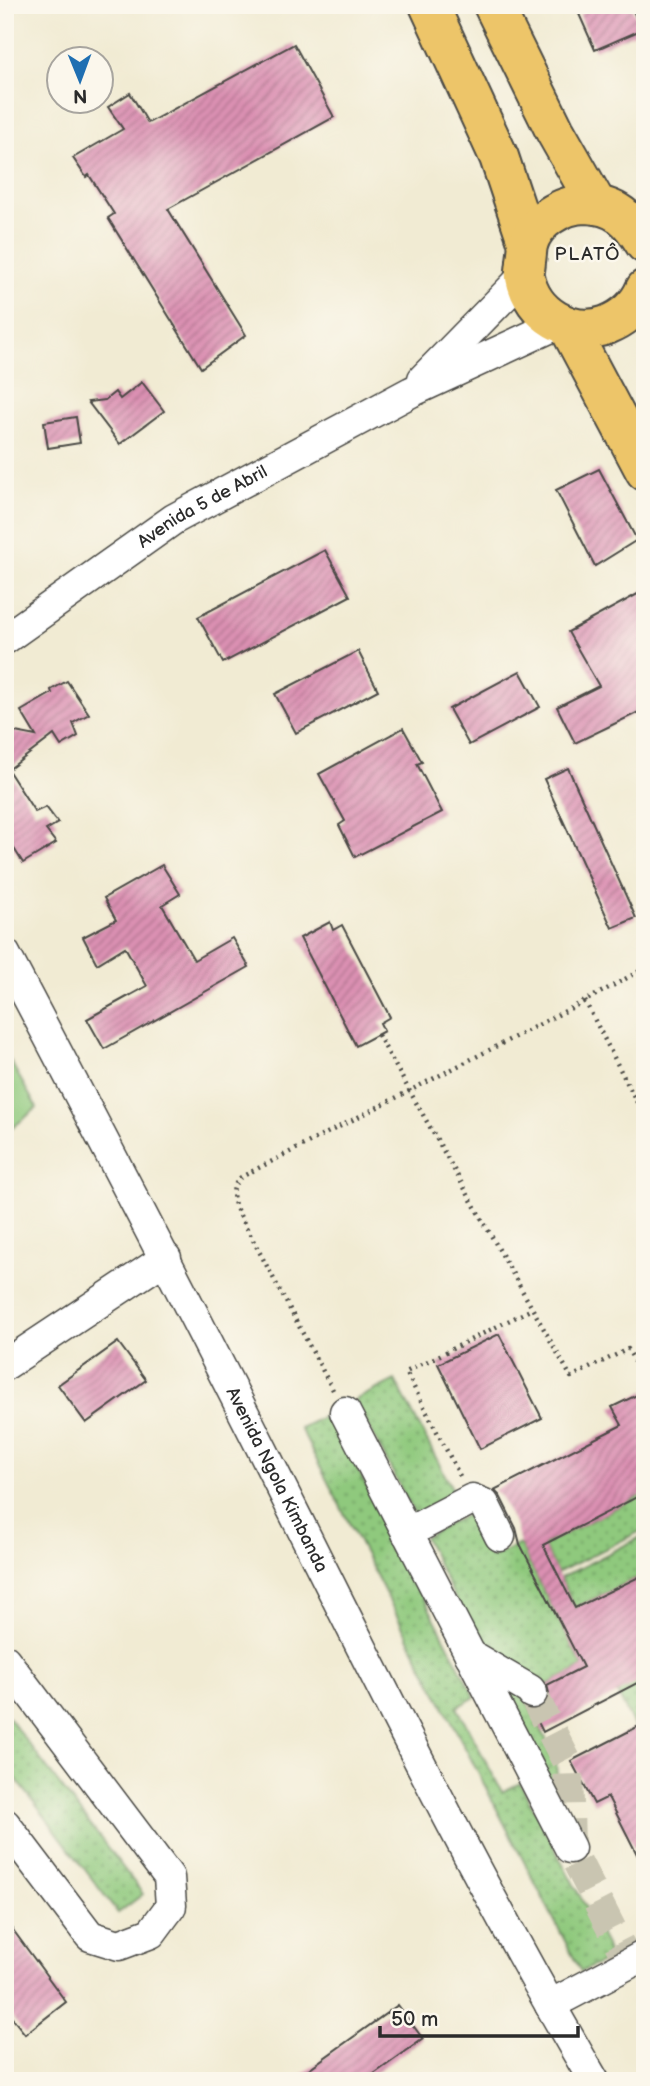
<svg xmlns="http://www.w3.org/2000/svg" width="650" height="2086" font-family="'Balsamiq Sans',sans-serif">
<style>
.grass{fill:#8fc97d;stroke:#5d7a54;stroke-width:2}
.park{fill:url(#park-dots);stroke:#5d7a54;stroke-width:2}
.building{fill:url(#building-hatch)}
.lines{fill:none;stroke-linecap:round;stroke-linejoin:round}
.minor-tunnel{stroke:#c9c5b1;stroke-width:30;stroke-dasharray:30 15;stroke-linecap:butt}
.minor-casing{stroke:#494844;stroke-width:33}
.major-casing{stroke:#494844;stroke-width:42}
.path{stroke:#494844;stroke-width:4.5;stroke-dasharray:2 5;stroke-linecap:butt}
.minor{stroke:#fff;stroke-width:30}
.major{stroke:#edc569;stroke-width:38}
.labels{text-anchor:middle;dominant-baseline:central;stroke-width:5;stroke-linejoin:round;paint-order:stroke}
.street-label{font-size:18px;fill:#2b2b2b;stroke:#fbf7ec}
.neighbourhood-label{font-size:19px;letter-spacing:2px;fill:#2b2b2b;stroke:#fbf7ec}
</style>
<defs>
<pattern id="park-dots" width="8" height="8" patternUnits="userSpaceOnUse" patternTransform="scale(1.75)"><rect width="8" height="8" fill="#8fc97d"/><path d="M2 2h.1M6 6h.1" fill="none" stroke="#75a367" stroke-width="1.8" stroke-linecap="round"/></pattern>
<pattern id="building-hatch" width="6" height="6" patternUnits="userSpaceOnUse" patternTransform="scale(1.75)"><rect width="6" height="6" fill="#db90b2"/><path d="M-1 1l2-2M0 6l6-6M5 7l2-2" fill="none" stroke="#b27691"/></pattern>
</defs>
<rect width="100%" height="100%" fill="#fbf7ec"/>
<filter id="ink" filterUnits="userSpaceOnUse"><feTurbulence type="fractalNoise" baseFrequency=".0143" numOctaves="2"/><feDisplacementMap in="SourceGraphic" scale="14" xChannelSelector="R" yChannelSelector="G"/><feConvolveMatrix kernelMatrix="1 2 1 2 8 2 1 2 1" color-interpolation-filters="sRGB"/></filter>
<filter id="wash" filterUnits="userSpaceOnUse"><feTurbulence type="fractalNoise" baseFrequency=".00686" numOctaves="4" result="noise"/><feDisplacementMap in="SourceGraphic" scale="28" xChannelSelector="R" yChannelSelector="G"/><feGaussianBlur stdDeviation="1.57" result="paint"/><feColorMatrix in="noise" values="0 0 0 0 0 0 0 0 0 0 0 0 0 0 0 0 0 1.4 0 .05"/><feComposite in="paint" operator="in"/></filter>
<g filter="url(#wash)">
<rect width="100%" height="100%" fill="#f1ebd3"/>
<polygon class="grass" points="5,1052 37,1108 5,1134"/>
<g class="park">
<polygon points="395,1380 455,1494 415,1515 355,1400"/>
<polygon points="329,1414 475,1697 457,1707 502,1792 520,1783 606,1945 608,1953 604,1961 581,1972 300,1428"/>
<polygon points="645,1493 645,1529 557,1573 543,1545"/>
<polygon points="468,1514 490,1558 520,1544 583,1667 543,1687 480,1647 424,1537"/>
<polygon points="645,1535 645,1574 575,1608 560,1578"/>
<polygon points="600,1659 645,1679 645,1723 635,1728"/>
<polygon points="495,1676 525,1696 555,1757 560,1801"/>
<polygon points="5,1713 143,1894 118,1913 5,1764"/>
</g>
<g id="blocks">
<g class="building">
<polygon points="599,5 631,5 641,30 595,50 579,14"/>
<polygon points="294,44 334,117 168,209 246,335 201,368 108,218 114,214 89,175 86,177 73,158 123,129 108,107 130,93 148,123"/>
<polygon points="142,382 164,411 120,444 88,402 105,400 115,392 120,399"/>
<polygon points="76,417 80,443 48,448 44,422"/>
<polygon points="599,469 637,540 595,566 556,490"/>
<polygon points="325,550 350,596 223,663 198,617"/>
<polygon points="645,590 645,709 575,743 557,707 599,686 568,632"/>
<polygon points="358,651 378,690 296,733 275,694"/>
<polygon points="520,671 540,707 469,745 449,709"/>
<polygon points="67,681 89,714 73,723 78,736 61,746 54,735 8,770 35,812 46,807 58,823 46,830 56,843 23,863 5,834 5,730 36,736 21,711 52,693 51,690"/>
<polygon points="403,728 422,762 417,764 442,812 355,857 339,825 345,821 319,774"/>
<polygon points="568,768 636,918 612,928 544,779"/>
<polygon points="162,865 180,894 162,905 194,960 232,938 249,967 104,1049 87,1019 147,986 125,947 97,964 83,937 116,920 104,898"/>
<polygon points="330,922 333,930 342,925 390,1017 380,1023 384,1031 356,1046 300,938"/>
<polygon points="499,1334 542,1418 480,1449 438,1364"/>
<polygon points="118,1342 146,1380 86,1423 58,1385"/>
<polygon points="645,1391 645,1493 543,1545 575,1608 645,1574 645,1679 543,1732 532,1710 541,1708 547,1701 549,1693 547,1685 583,1667 520,1544 516,1528 500,1496 494,1490 622,1425 612,1407"/>
<polygon points="645,1723 645,1870 608,1797 594,1804 571,1761"/>
<polygon points="5,1919 66,2002 25,2034 5,2009"/>
<polygon points="398,2005 423,2039 364,2081 292,2081"/>
</g>
</g>
</g>
<g filter="url(#ink)">
<use href="#blocks" fill-opacity="0" stroke="#494844" stroke-width="2"/>
<g class="lines">
<polyline class="minor-tunnel" points="532,1693 568,1764 570,1848 629,1963"/>
<defs>
<g id="minor">
<polyline points="423,379 525,275"/>
<path id="s1" d="M5 639 174 519 411 392 560 323"/>
<path id="s2" d="M5 954C95 1124 184 1294 270 1465 374 1672 476 1881 594 2081"/>
<polyline points="5,1365 166,1258"/>
<polyline points="345,1412 570,1848"/>
<polyline points="407,1533 472,1499 484,1504 500,1536"/>
<polyline points="470,1655 530,1690 532,1693"/>
<polyline points="5,1660 169,1877 171,1906 151,1933 119,1945 90,1936 5,1824"/>
<polyline points="550,2005 645,1955"/>
</g>
<g id="major">
<polyline points="429,5 499,157 528,244"/>
<polyline points="493,5 555,131 597,205"/>
<path d="M645 244C630 219 616 205 586 204 562 204 534 221 528 245 527 250 527 256 526 261 526 267 524 272 525 277 532 314 571 338 607 325 624 318 638 306 645 289"/>
<polyline points="568,326 645,471"/>
</g>
</defs>
<use href="#minor" class="minor-casing"/>
<use href="#major" class="major-casing"/>
<g class="path">
<polyline points="585,1001 645,1118"/>
<polyline points="378,1035 571,1377 628,1349 645,1381"/>
<path d="M333 1390 236 1208C232 1195 231 1187 241 1177L585 1001 645 968"/>
<polyline points="460,1476 406,1372 532,1309"/>
</g>
<use href="#minor" class="minor"/>
<use href="#major" class="major"/>
</g>
</g>
<g class="labels">
<g class="street-label">
<text stroke="none"><textPath href="#s1" startOffset="238">Avenida 5 de Abril</textPath></text>
<text stroke="none"><textPath href="#s2" startOffset="592">Avenida Ngola Kimbanda</textPath></text>
</g>
<g class="neighbourhood-label">
<text x="588" y="254">PLATÔ</text>
</g>
</g>
<rect width="650" height="2086" fill="none" stroke="#fbf7ec" stroke-width="28"/>
<g transform="translate(80 80) rotate(179)"><circle r="33" fill="#fbf7ec" stroke="#a8a59f" stroke-width="2"/>
<path d="M0-5L12 26L0 18L-12 26Z" fill="#1f6fb2"/>
<text y="-10" font-size="19" font-weight="bold" text-anchor="middle" fill="#2b2b2b">N</text>
</g>
<path d="M380 2026v10h198v-10" fill="none" stroke="#2b2b2b" stroke-width="3.5"/>
<text x="391" y="2026" font-size="21" fill="#2b2b2b" stroke="#fbf7ec" stroke-width="5" paint-order="stroke">50 m</text>
</svg>
